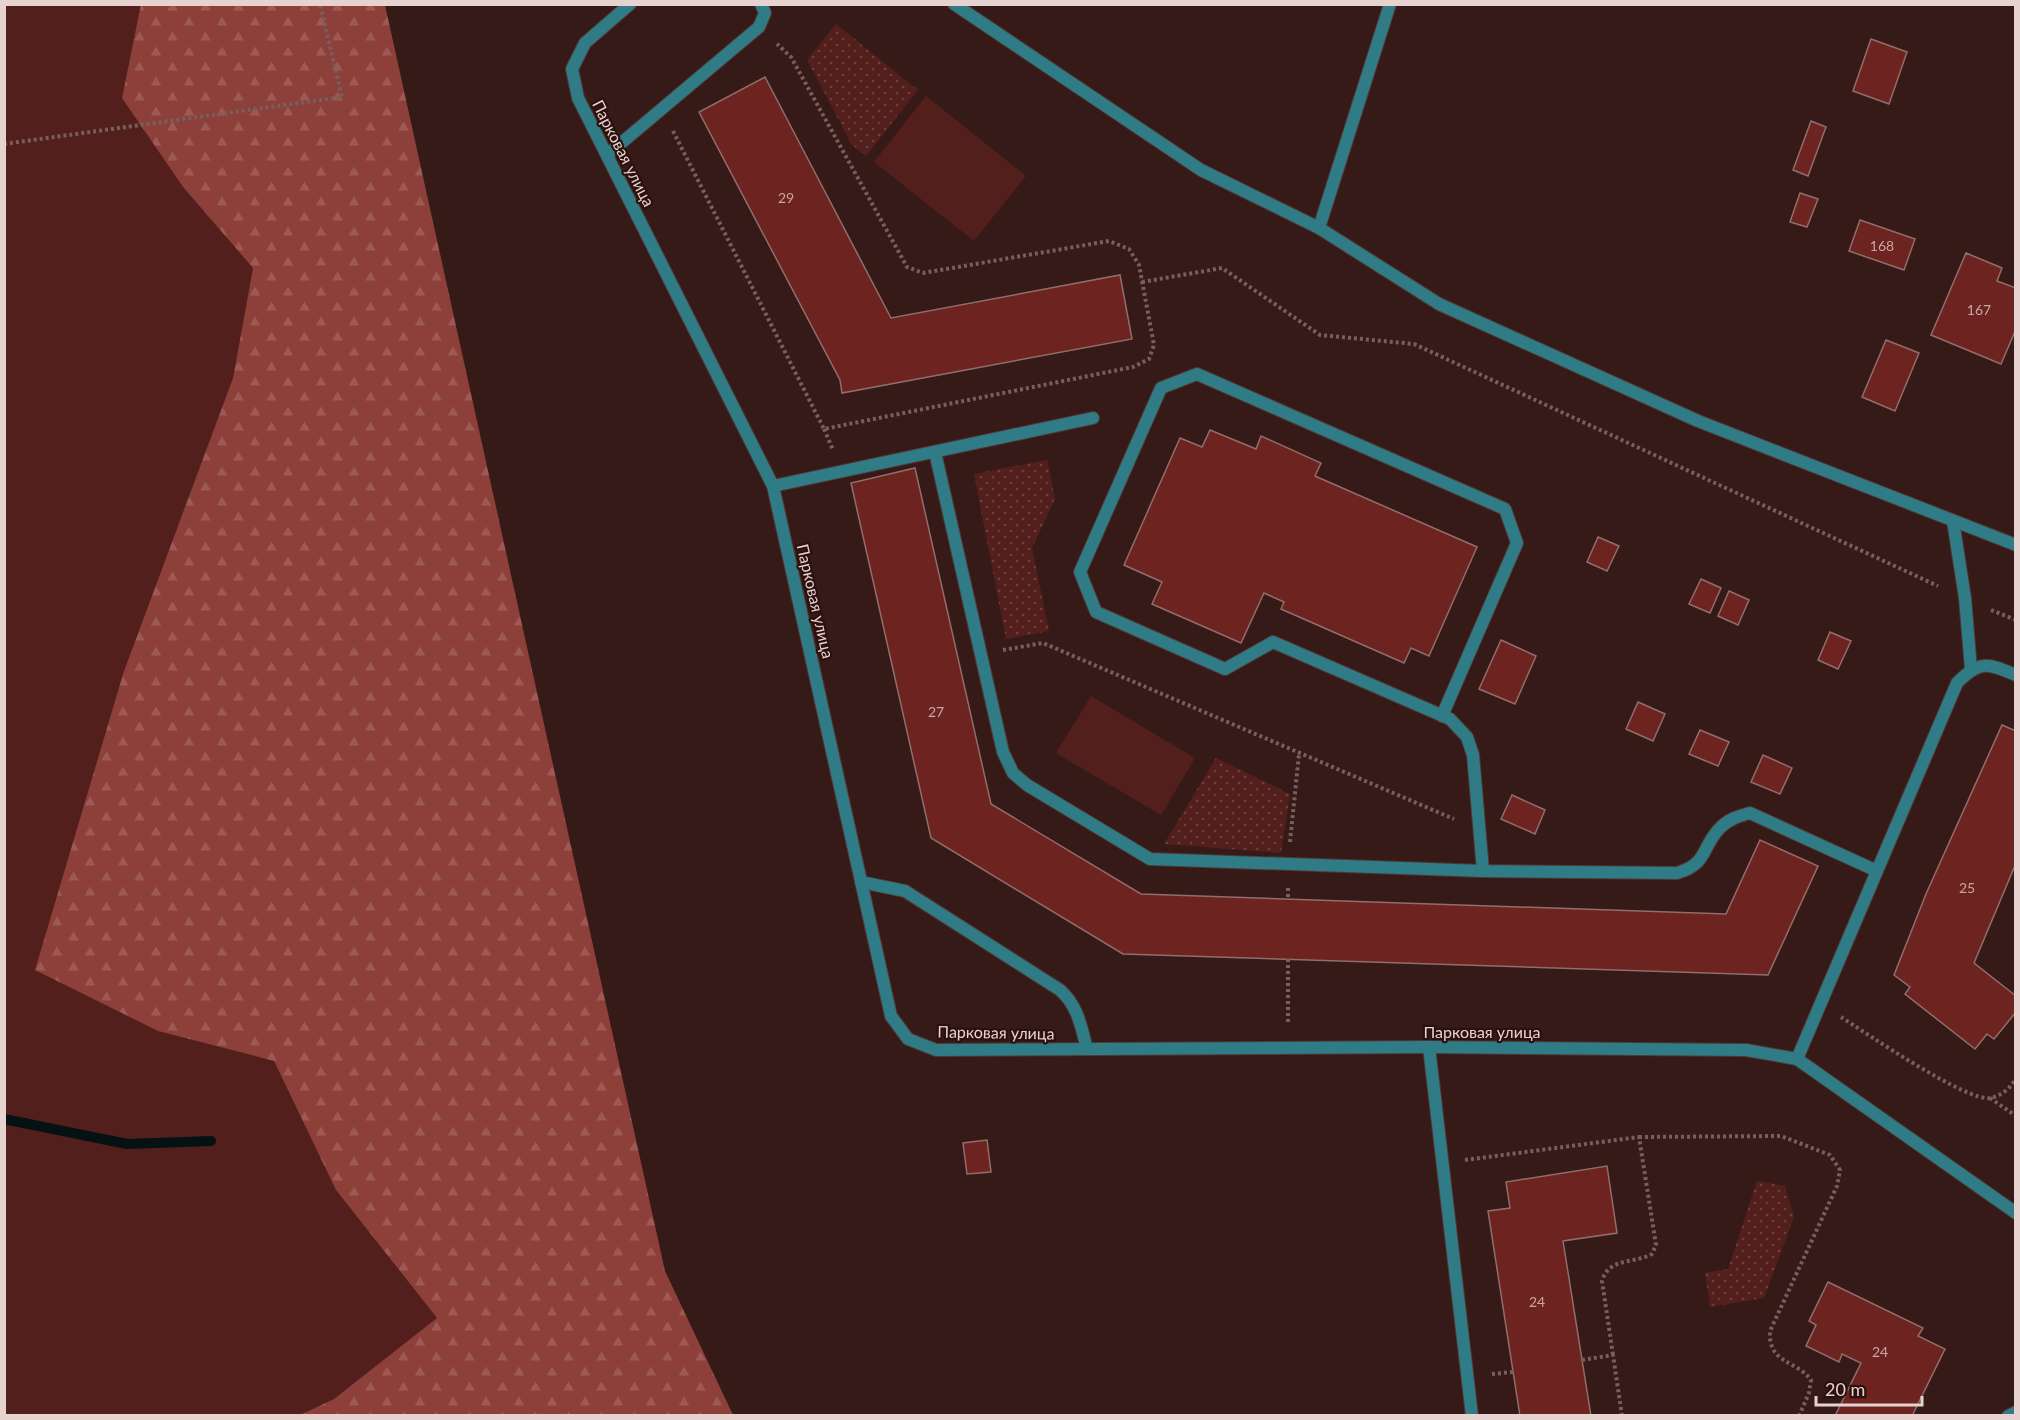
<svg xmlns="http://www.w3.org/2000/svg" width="2020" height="1420" font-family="Lato,sans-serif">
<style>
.green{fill:#531f1c}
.forest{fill:url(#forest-firs)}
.park{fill:url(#park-dots)}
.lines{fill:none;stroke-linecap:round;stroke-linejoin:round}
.stream{stroke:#041214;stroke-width:10}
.building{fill:#6d2320;stroke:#916e6b;stroke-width:1.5}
.lane-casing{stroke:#523734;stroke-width:14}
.street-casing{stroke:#523734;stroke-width:14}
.path{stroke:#785f5c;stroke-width:4;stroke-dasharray:3 3;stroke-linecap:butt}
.lane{stroke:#2f7b86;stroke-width:12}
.street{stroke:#2f7b86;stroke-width:12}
.labels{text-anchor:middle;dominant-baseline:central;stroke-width:4.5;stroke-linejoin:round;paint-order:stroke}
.number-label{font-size:14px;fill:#c8a6a3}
.street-label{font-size:16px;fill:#e6d2cf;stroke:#2b100e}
</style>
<defs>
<pattern id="forest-firs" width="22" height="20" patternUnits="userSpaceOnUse" patternTransform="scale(1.5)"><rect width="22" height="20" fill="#8d3f3a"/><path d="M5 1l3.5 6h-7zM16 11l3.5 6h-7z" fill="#9d5a55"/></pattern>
<pattern id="park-dots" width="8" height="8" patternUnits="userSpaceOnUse" patternTransform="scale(1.5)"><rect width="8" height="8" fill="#531f1c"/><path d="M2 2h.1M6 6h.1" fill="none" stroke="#6c3f3c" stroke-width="1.8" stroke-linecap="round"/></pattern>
</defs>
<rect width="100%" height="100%" fill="#361a17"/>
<g class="green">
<polygon points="5,5 141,5 122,98 183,187 253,268 233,378 124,671 158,1031 274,1061 336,1190 438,1319 334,1399 300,1415 5,1416"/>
<polygon points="926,96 1026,176 974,241 874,162"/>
<polygon points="1091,696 1195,758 1161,815 1056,753"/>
</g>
<polygon class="forest" points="141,4 385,5 665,1271 733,1415 300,1415 334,1399 437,1318 336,1190 274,1061 158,1031 35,970 124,671 233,378 253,268 183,187 122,98"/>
<g class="park">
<polygon points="836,24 918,90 866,156 852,145 807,60"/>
<polygon points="1047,460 1055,499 1032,548 1049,631 1006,639 974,474"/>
<polygon points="1216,758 1290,794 1281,853 1164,844"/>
<polygon points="1757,1181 1785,1186 1794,1217 1764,1298 1710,1307 1705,1273 1728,1269"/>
</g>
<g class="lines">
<polyline class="stream" points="4,1119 127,1144 211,1141"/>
</g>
<g class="building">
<polygon points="1871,39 1907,52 1889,104 1853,91"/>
<polygon points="765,77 891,318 1120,275 1132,339 842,393 840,380 699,112"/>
<polygon points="1811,121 1826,127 1808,176 1793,170"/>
<polygon points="1800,193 1818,199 1807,227 1790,222"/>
<polygon points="1860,220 1915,239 1904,270 1849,251"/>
<polygon points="1966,253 2002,268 1997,281 2016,288 2016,329 2001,364 1931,335"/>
<polygon points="1886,340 1919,353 1895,411 1862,397"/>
<polygon points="1210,430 1256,449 1261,436 1321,463 1315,476 1477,547 1429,656 1411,648 1404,663 1281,609 1284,602 1264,593 1241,643 1152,604 1162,582 1124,565 1180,438 1202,447"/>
<polygon points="915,468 991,804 1141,894 1726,914 1760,840 1818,866 1768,975 1123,954 931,838 851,483"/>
<polygon points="1598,537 1619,546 1607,571 1587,562"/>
<polygon points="1701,579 1721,588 1710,613 1689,604"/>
<polygon points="1729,591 1749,600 1738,625 1718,616"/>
<polygon points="1830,632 1851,641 1838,669 1818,660"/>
<polygon points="1501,640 1536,656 1515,704 1479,689"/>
<polygon points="1638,702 1665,714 1653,741 1626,729"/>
<polygon points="2002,725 2016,731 2016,863 1974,963 2016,996 2016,1012 1994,1039 1987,1034 1975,1049 1905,994 1910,987 1894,975 1926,894"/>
<polygon points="1700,730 1729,742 1718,766 1689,754"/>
<polygon points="1763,755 1792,768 1780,794 1751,782"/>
<polygon points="1512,795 1545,810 1535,834 1501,819"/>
<polygon points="987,1140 991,1172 967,1174 963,1143"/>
<polygon points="1607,1166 1617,1233 1563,1241 1591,1416 1520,1416 1488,1211 1510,1208 1506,1182"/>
<polygon points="1828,1282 1923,1328 1918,1336 1945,1349 1912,1416 1835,1416 1861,1363 1842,1354 1839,1362 1806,1346 1816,1325 1809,1321"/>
</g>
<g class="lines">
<defs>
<g id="lane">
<polyline points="954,4 1201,170 1319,228 1439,304 1698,421 2016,545"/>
<polyline points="607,155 759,27 765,13 761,4"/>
<polyline points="1319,228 1390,4"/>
<path d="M935 452 1003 752 1013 773 1027 785 1150 859 1483 871 1677 873C1709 864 1701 846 1721 827 1729 819 1739 816 1750 813L1877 871"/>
<polyline points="773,486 1093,418"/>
<polyline points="1953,521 1965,598 1971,669"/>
<polyline points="1442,716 1517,543 1505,509 1197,374 1161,388 1080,572 1096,612 1225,669 1273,642 1450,719 1467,737 1473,755 1483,871"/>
<path d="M861 882 905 891 1060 990C1078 1006 1081 1026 1087 1049"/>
<polyline points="1429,1047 1472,1416"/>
<path d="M1797 1059 1957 683C1980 660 1987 663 2016 675"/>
<polyline points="2008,1416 2016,1412"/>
</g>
<polyline id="street" points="630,4 585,43 572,69 578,98 773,486 891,1016 908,1039 936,1050 1429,1047 1746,1050 1797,1059 2016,1213"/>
</defs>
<use href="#lane" class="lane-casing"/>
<use href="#street" class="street-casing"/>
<g class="path">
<polyline points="673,131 824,429 1133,367 1149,359 1154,345 1139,265 1129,249 1109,241 923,273 907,267 791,57 777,44"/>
<polyline points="4,144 342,97 320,4"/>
<polyline points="1142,282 1222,268 1320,335 1414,344 1938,586"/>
<polyline points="824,429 833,450"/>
<polyline points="1991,610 2016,620"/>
<polyline points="1003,650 1043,643 1454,819"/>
<polyline points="1290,842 1299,754"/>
<polyline points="1288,888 1288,899"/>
<polyline points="1288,959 1288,1023"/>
<path d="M1841 1017C1866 1033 1968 1103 1991 1098 2002 1095 2011 1088 2016 1078"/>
<polyline points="1990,1098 2016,1116"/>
<path d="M1639 1137 1781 1136 1830 1155 1840 1170 1837 1186 1770 1331C1768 1364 1795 1359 1811 1380L1809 1393 1799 1416"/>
<path d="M1465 1160 1639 1137 1656 1245 1652 1254C1634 1264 1609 1257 1602 1281L1613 1355"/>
<polyline points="1582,1360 1613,1355 1622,1416"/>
<polyline points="1492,1374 1513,1372"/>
</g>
<use href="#lane" class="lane"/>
<use href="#street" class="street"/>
</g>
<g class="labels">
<g class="number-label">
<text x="786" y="197">29</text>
<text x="1882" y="245">168</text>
<text x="1979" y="309">167</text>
<text x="936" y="711">27</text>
<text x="1967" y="887">25</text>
<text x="1537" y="1301">24</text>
<text x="1880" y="1351">24</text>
</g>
<g class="street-label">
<text transform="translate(624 153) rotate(63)">Парковая улица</text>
<text transform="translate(816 601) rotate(77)">Парковая улица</text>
<text x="1482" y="1031">Парковая улица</text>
<text transform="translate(996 1032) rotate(1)">Парковая улица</text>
</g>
</g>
<rect width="2020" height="1420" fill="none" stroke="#e6d2cf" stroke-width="12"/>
<path d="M1816 1396v9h106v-9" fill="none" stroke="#e6d2cf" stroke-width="3"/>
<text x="1825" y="1396" font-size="18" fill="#e6d2cf" stroke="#2b100e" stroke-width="4.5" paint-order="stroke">20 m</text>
</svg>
